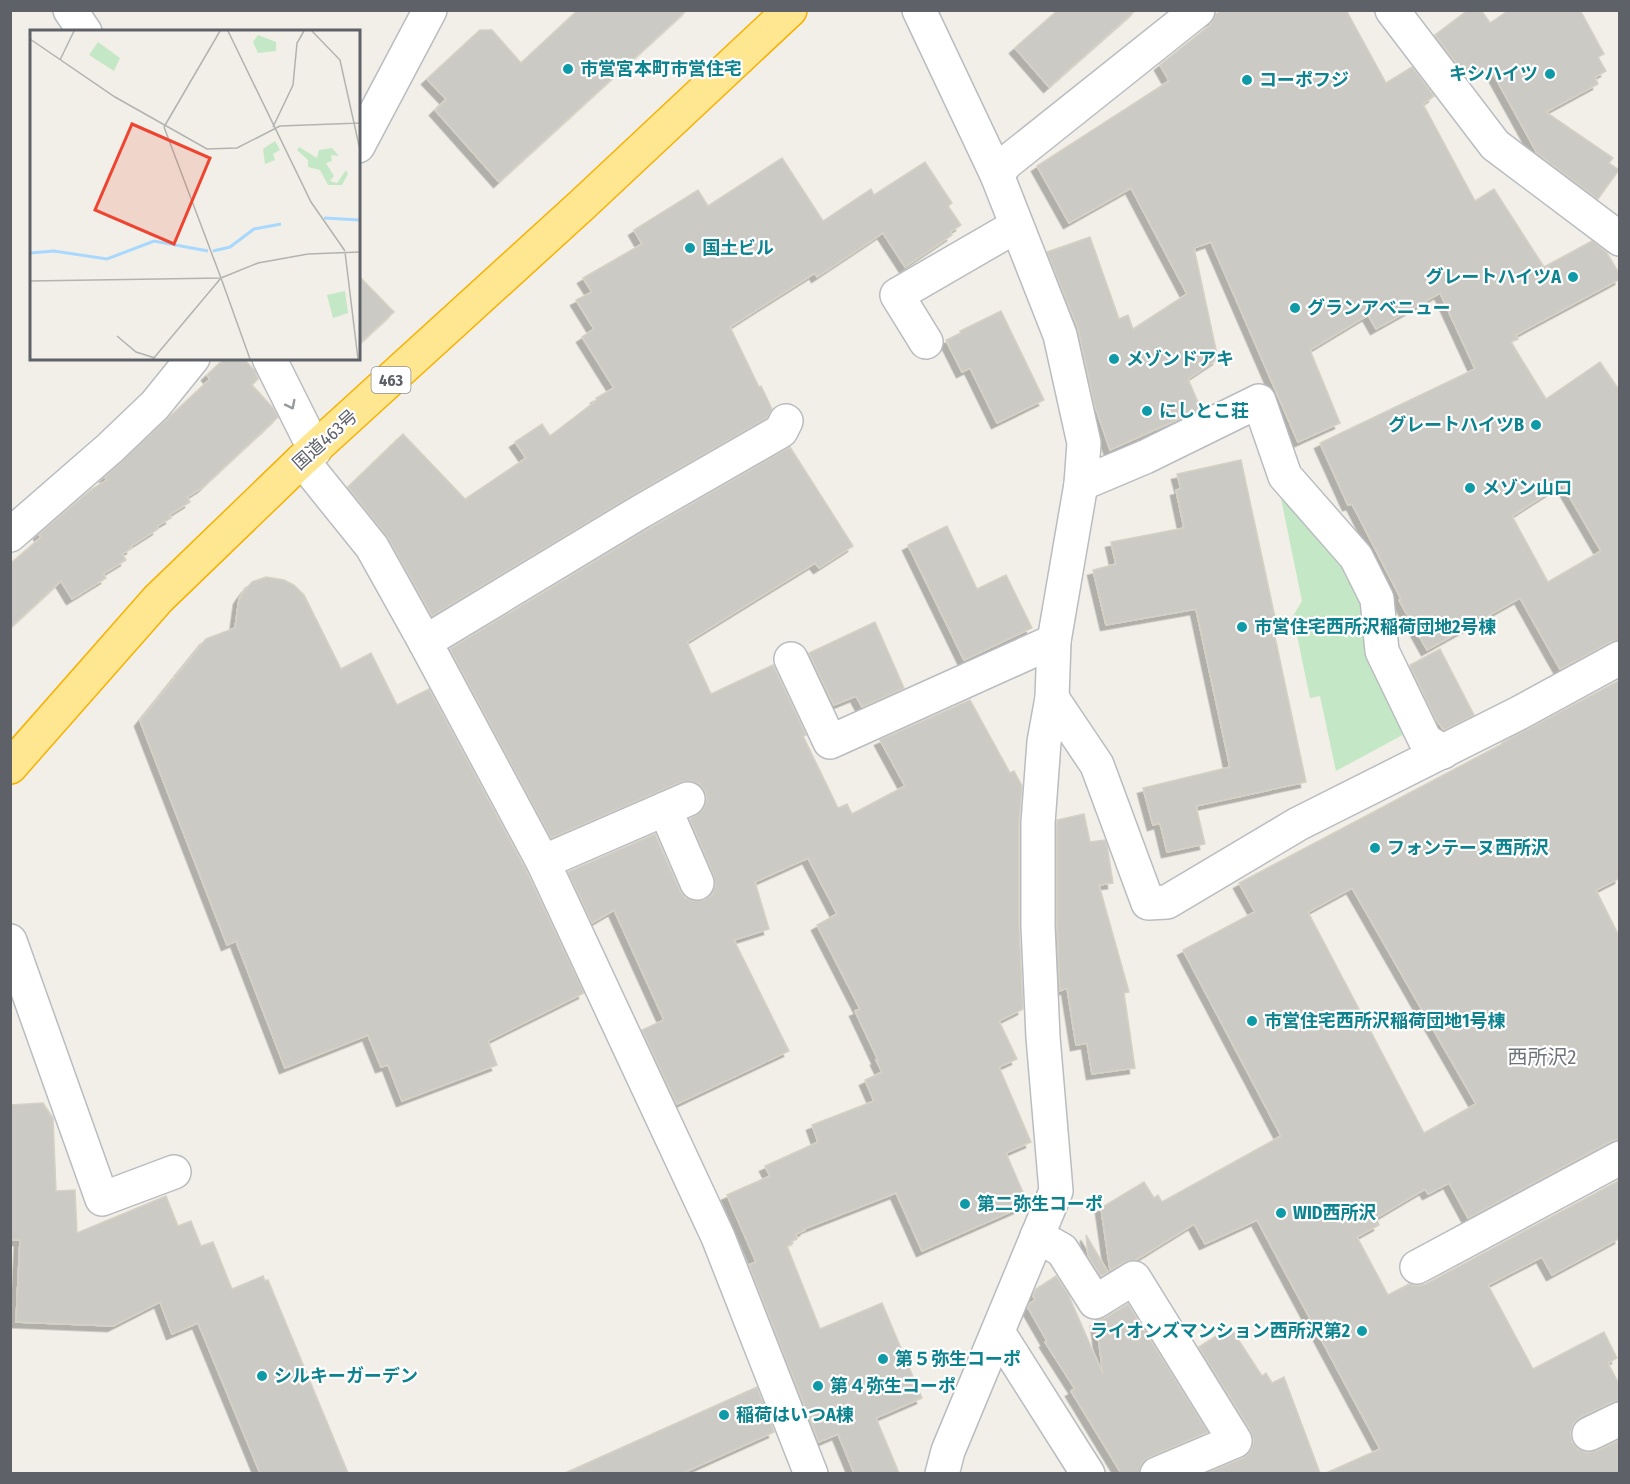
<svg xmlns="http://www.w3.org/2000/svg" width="1630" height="1484" font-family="'Fira Sans Condensed','Noto Sans JP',sans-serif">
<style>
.green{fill:#c4e8c5}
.building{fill:#cccac4;stroke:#d6d1c5;stroke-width:1.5;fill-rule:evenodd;filter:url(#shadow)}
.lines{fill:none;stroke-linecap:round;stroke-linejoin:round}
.minor-casing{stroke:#b9bcc1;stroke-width:36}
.highway-casing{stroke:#f8b100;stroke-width:36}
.minor{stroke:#fff;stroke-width:33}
.highway{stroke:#ffe690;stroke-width:33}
.oneway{stroke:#96999d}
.culture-dot{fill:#0f9aa8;stroke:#fff;stroke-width:2}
.labels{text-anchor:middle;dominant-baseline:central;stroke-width:4.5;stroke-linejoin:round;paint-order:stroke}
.shield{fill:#fff;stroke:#8e9195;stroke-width:1.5}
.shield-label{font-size:16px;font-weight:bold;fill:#5e6268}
.culture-label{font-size:18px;font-weight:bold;fill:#0d838f;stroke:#fff;text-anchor:start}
.street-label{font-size:18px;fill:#5e6268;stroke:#fff}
.neighbourhood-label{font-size:20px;fill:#6f747a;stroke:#fff}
.inset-river{fill:none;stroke:#a9d8ff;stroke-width:3}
.inset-road{fill:none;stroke:#b2b3b0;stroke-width:1.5}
.view{fill:#ee4430;fill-opacity:0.15;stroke:#ee4430;stroke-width:3}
.inset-edge{fill:none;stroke:#5e6268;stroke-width:3}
</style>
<defs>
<filter id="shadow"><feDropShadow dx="-5.5" dy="5.5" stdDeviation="0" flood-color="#0004"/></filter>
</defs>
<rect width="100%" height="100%" fill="#f1efe7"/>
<polygon class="green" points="1282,488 1353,580 1410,731 1336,771 1320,696 1310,698 1293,616 1302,601 1279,489"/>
<g class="building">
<polygon points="578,10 687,10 499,182 435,110 446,99 427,79 480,30 492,30 521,63"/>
<polygon points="1058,10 1136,10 1049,87 1015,48"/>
<path d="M1223 10H1346L1386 83 1412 67 1434 96 1423 104 1475 201 1494 189 1544 267 1592 241 1607 253 1620 275V279L1516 335 1518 339 1511 342 1546 399 1600 362 1620 391V639L1611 642 1560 669 1520 598 1427 650 1399 600 1401 599 1352 504 1348 505 1320 443 1475 369 1440 293 1376 329 1368 315 1310 350 1340 423 1298 442 1211 242 1194 248 1218 359 1188 379 1201 409 1110 450 1094 403 1078 328 1047 252 1090 237 1119 319 1128 315 1133 329 1187 294 1131 188 1069 223 1037 166 1169 81 1160 65 1210 25 1216 14ZM1562 484 1601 551 1548 582 1512 516Z"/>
<polygon points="1468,10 1481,10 1490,23 1509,10 1580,10 1604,54 1598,57 1606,71 1595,77 1598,84 1546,112 1613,158 1609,163 1619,170 1598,199 1537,153 1490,68 1484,73 1476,64 1464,73 1435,35"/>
<polygon points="782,158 823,221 871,189 874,195 925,162 952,203 948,206 961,225 950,232 952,235 905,267 883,233 817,277 815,273 730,327 759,387 761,386 772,409 767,418 631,496 432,616 388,538 348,487 403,434 465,499 526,458 515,442 542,424 550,436 597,400 596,398 614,388 582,337 594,329 576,300 592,292 583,278 642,244 634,230 698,190 708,206"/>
<polygon points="358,275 394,312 358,345"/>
<polygon points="1001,311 1044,400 997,423 970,368 962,372 946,340 961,333 960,331"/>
<polygon points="225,358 243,358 255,371 258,379 252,385 273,408 278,417 203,487 187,497 190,502 169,515 171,518 157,526 158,529 131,546 132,548 122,554 126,560 103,574 106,578 72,599 61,581 10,628 10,564 41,537 39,534 92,489 107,480 105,477 210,379 207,375"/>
<polygon points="790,447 853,546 819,568 815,563 687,642 711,694 773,665 806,735 803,736 838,808 847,804 852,814 905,786 880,740 970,700 1010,773 1014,771 1022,786 1019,823 1019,926 1023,1009 999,1021 1017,1059 999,1067 1031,1142 1006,1153 1028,1204 922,1251 896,1193 804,1229 805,1230 796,1234 797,1239 792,1241 793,1243 787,1246 820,1329 882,1303 922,1398 876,1418 899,1473 854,1473 838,1434 819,1442 749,1265 756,1262 727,1195 770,1176 765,1166 818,1142 812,1125 874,1101 865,1080 882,1072 876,1060 878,1060 855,1011 860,1009 817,925 837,914 808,858 755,882 769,929 734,940 789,1051 677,1104 642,1030 664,1020 614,910 592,923 568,872 655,834 680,891 685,898 694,901 705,900 712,895 715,886 714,876 690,819 703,810 707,801 705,791 700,784 691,781 681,782 551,838 450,649 650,528"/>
<polygon points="1241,460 1276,622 1272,623 1306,782 1196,806 1205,844 1167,852 1160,823 1153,825 1143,788 1230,767 1196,609 1106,625 1093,570 1116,564 1111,542 1184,528 1176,490 1181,489 1177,474"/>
<polygon points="947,526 977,589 1006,575 1032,628 964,660 908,545"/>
<polygon points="266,577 284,580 294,585 304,595 341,669 371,653 397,705 429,689 526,870 584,993 488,1041 497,1065 402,1101 388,1065 381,1067 368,1035 285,1068 236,941 227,945 140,721 206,639 235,628 239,599 243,593 252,582"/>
<polygon points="875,622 904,688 862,707 856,696 834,705 809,653"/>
<polygon points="1440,649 1474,715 1444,730 1435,718 1410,665"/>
<path d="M1620 680V878L1596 890 1620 938V1139L1611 1141 1468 1218 1449 1183 1428 1194 1425 1189 1376 1218 1379 1225 1357 1237 1388 1295 1409 1284 1417 1286 1426 1284 1620 1180V1238L1552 1275 1542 1257 1488 1285 1533 1369 1604 1332 1617 1358 1608 1363 1620 1386V1401L1612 1402 1580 1417 1573 1424 1570 1433 1572 1442 1578 1449 1587 1453 1597 1451 1620 1440V1473H1326L1380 1449 1257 1220 1205 1244 1194 1224 1136 1260 1125 1262 1110 1270 1101 1208 1144 1182 1154 1198 1158 1195 1162 1202 1281 1136 1183 950 1255 912 1239 883 1502 744V743ZM1352 888 1476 1104 1424 1133 1308 912Z"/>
<polygon points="1084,814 1090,842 1105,840 1107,845 1113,883 1099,885 1129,992 1124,993 1135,1068 1092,1074 1087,1043 1076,1045 1067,988 1060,991 1057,926 1057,820"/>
<polygon points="43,1103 53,1118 56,1191 75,1190 77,1233 166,1196 178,1226 191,1221 201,1246 213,1242 232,1289 263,1276 265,1281 268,1280 348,1473 260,1473 198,1323 172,1334 160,1302 113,1326 16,1322 20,1240 10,1240 10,1105"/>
<polygon points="1086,1235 1108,1272 1101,1276 1088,1256"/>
<polygon points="1056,1276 1068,1294 1103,1374 1096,1321 1105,1318 1128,1304 1208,1432 1150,1457 1142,1463 1139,1473 1121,1473 1071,1391 1075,1389 1045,1342 1047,1341 1028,1308 1029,1304 1035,1300 1033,1296 1036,1289"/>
<polygon points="1230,1327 1262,1376 1266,1373 1272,1383 1284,1377 1320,1473 1206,1473 1243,1458 1250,1452 1254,1442 1251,1431 1199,1347"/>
<polygon points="757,1387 774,1432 683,1473 565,1473"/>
</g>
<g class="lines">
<defs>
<g id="minor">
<polyline points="70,10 85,32"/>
<polyline points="919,10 997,175 1060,335 1084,443 1081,484 1054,641 1052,698 1044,742 1038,823 1038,926 1043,1037 1056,1191 948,1451 942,1474"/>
<polyline points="1392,10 1495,145 1620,239"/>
<polyline points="358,146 430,10"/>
<polyline points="997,175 1006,163 1198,10"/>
<polyline points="926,342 897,295 1016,226"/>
<polyline points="269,358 315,450"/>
<polyline points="302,460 372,547 425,642 543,862 718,1237 811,1474"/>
<polyline points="1081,484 1145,457 1259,401 1285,476 1356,557 1377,599 1382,651 1425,740 1443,752"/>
<polyline points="10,535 110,448 155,405 193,358"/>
<polyline points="425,642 640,512 781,431 786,421"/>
<polyline points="791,659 830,742 1054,641"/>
<polyline points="1052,698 1097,765 1148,903 1167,902 1298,824 1519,713 1620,658"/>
<polyline points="665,809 697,883"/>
<polyline points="543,862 688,799"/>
<polyline points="10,941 102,1199 174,1172"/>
<polyline points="1037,1236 1062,1250 1095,1302 1134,1278 1235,1441 1157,1474"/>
<polyline points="1417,1267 1620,1158"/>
<polyline points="998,1332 1088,1474"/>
<polyline points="1589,1434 1620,1419"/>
</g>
<polyline id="highway" points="10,767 158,599 302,460 583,204 790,10"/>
</defs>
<use href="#minor" class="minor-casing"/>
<use href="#highway" class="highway-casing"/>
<use href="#minor" class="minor"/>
<use href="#highway" class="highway"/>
</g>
<defs><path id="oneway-chevron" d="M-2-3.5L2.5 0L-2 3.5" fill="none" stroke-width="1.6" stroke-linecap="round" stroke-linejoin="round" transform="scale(1.5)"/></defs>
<use class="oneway" href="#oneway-chevron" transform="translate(291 405) rotate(63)"/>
<g class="culture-dot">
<circle cx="568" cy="69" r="6"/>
<circle cx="1550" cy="74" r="6"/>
<circle cx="1247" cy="80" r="6"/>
<circle cx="690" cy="248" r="6"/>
<circle cx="1573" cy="277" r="6"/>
<circle cx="1295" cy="308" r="6"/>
<circle cx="1114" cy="359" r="6"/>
<circle cx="1147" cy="411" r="6"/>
<circle cx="1536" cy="425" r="6"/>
<circle cx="1470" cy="488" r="6"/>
<circle cx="1242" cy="627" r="6"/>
<circle cx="1375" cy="848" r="6"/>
<circle cx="1252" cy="1021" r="6"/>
<circle cx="965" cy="1204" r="6"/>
<circle cx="1281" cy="1213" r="6"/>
<circle cx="1362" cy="1331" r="6"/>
<circle cx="883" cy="1359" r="6"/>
<circle cx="262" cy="1376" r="6"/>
<circle cx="818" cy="1386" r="6"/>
<circle cx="724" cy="1415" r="6"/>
</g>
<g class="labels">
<rect class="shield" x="371.5" y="367" width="39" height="26" rx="4.5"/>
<g class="shield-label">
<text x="391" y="380">463</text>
</g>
<g class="culture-label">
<text x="580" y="69">市営宮本町市営住宅</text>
<text x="1538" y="74" text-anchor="end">キシハイツ</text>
<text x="1259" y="80">コーポフジ</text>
<text x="702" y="248">国土ビル</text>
<text x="1561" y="277" text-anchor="end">グレートハイツA</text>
<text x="1307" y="308">グランアベニュー</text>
<text x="1126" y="359">メゾンドアキ</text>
<text x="1159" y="411">にしとこ荘</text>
<text x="1524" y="425" text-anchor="end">グレートハイツB</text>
<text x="1482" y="488">メゾン山口</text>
<text x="1254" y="627">市営住宅西所沢稲荷団地2号棟</text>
<text x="1387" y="848">フォンテーヌ西所沢</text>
<text x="1264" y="1021">市営住宅西所沢稲荷団地1号棟</text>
<text x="977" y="1204">第二弥生コーポ</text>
<text x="1293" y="1213">WID西所沢</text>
<text x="1350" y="1331" text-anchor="end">ライオンズマンション西所沢第2</text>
<text x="895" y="1359">第５弥生コーポ</text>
<text x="274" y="1376">シルキーガーデン</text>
<text x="830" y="1386">第４弥生コーポ</text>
<text x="736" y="1415">稲荷はいつA棟</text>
</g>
<g class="street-label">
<text transform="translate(325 440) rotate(-42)">国道463号</text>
</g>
<g class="neighbourhood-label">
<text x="1542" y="1057">西所沢2</text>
</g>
</g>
<g transform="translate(30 30)">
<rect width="330" height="330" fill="#f1efe7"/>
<path d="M228 5 246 12V21L228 23 223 12ZM68 12 90 28 84 41 59 25ZM245 111 250 120 243 124 245 130 235 134 233 119ZM269 117 287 128 289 120 302 118 309 126 301 125 302 131 296 133 304 146 300 151 307 153 316 140 318 144 312 155H298L290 140 278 137V130L267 120ZM315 261 318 283 303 288 297 265Z" fill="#c4e8c5"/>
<path class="inset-river" d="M294 188 330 190M183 221 200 217 224 199 251 194M0 223 24 221 77 229 124 211 178 221"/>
<path class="inset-road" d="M198 1 281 172 315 221M282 1 310 30 330 120M0 9 85 67 177 119 207 118 250 96 330 93M30 30 44 1M134 97 190 1M243 97 263 55 267 13 274 1M315 222 328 329M191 248 228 233 278 224 330 222M191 248 220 329M0 251 191 248 134 97M87 306 106 322 125 328M123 329 191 248"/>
<path class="view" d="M102 94 180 128 144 214 65 180Z"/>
<rect width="330" height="330" class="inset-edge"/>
</g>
<rect width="1630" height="1484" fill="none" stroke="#5e6268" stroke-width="24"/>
</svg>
